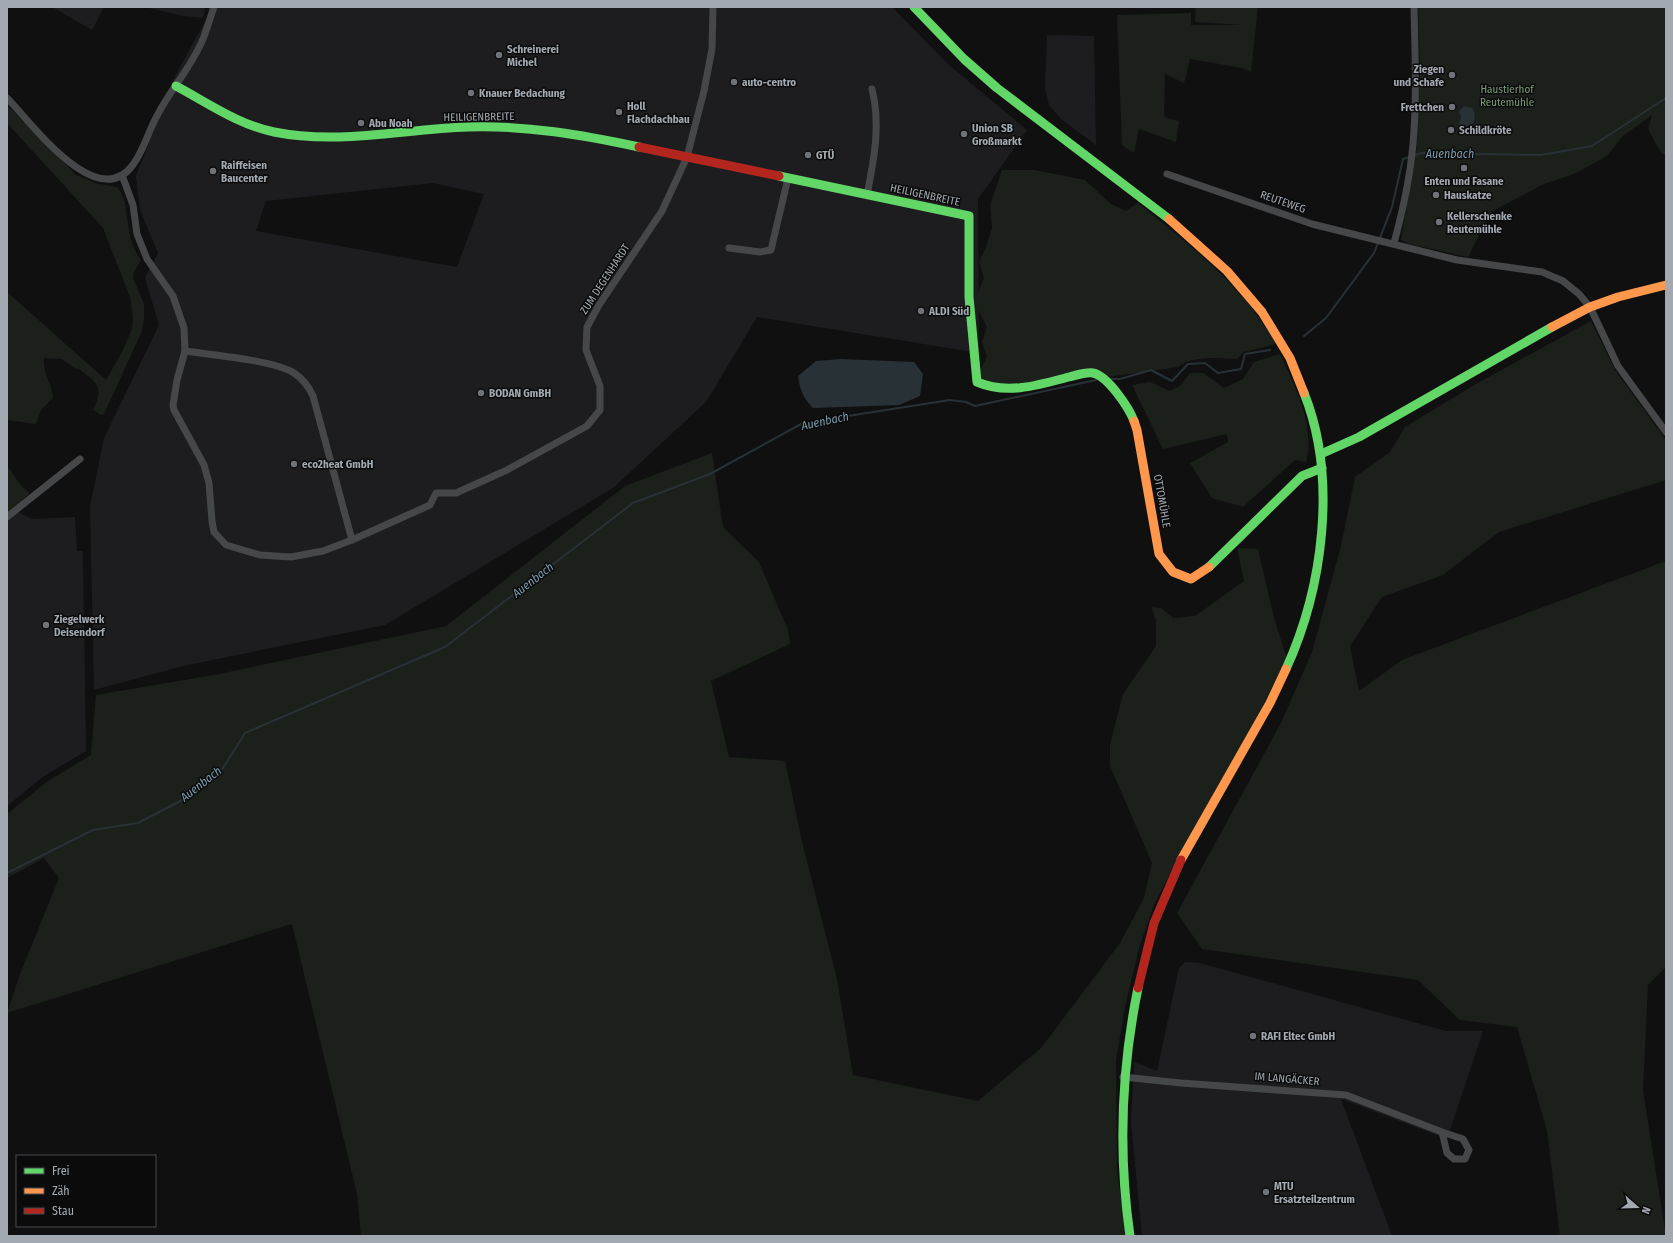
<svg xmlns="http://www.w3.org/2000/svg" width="1673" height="1243" font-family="'Fira Sans Condensed',sans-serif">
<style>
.built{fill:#1d1d1f;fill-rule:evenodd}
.green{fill:#1b201b}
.water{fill:#283135}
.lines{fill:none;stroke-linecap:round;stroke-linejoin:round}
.stream{stroke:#283135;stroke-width:2}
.street{stroke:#454749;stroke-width:7}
.fast{stroke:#63d668;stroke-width:9}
.slow{stroke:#ff974d;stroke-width:9}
.jam{stroke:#b3261e;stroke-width:9}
.poi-dot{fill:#6f7379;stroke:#0b0b0c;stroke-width:1.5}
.labels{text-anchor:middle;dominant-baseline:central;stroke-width:3;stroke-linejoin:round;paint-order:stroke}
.poi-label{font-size:11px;font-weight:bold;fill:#a2a9b1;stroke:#0b0b0c;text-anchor:start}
.park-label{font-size:11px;fill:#7d9b7a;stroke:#0b0b0c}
.street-label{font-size:11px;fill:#a2a9b1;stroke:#0b0b0c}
.water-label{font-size:12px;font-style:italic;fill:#7a9cab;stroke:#0b0b0c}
</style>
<rect width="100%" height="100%" fill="#101011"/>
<g class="built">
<polygon points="52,7 104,7 92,30"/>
<polygon points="128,7 205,7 203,18 183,16 149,8"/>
<path d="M210 7H892L950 66 1027 130 978 199 979 353 757 317 706 402 613 488 385 625 183 666 94 690 90 506 104 438 159 325 145 278 158 253 140 210 136 176 175 76 208 16ZM433 183 484 194 457 267 256 231 266 201Z"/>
<polygon points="1047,35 1094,36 1096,145 1061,119 1049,105 1045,88"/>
<polygon points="18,512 32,519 75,517 77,551 83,551 86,751 44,776 7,806 7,522"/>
<polygon points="1185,962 1200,963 1446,1031 1483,1031 1447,1139 1341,1099 1392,1236 1142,1236 1131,1122 1134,1062 1157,1071 1179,968"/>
</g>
<g class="green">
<polygon points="1196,7 1258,7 1251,72 1242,68 1190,59 1184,83 1165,74 1164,117 1179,121 1176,142 1139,129 1134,153 1122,145 1117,15 1191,13 1191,25 1243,25 1195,22"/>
<polygon points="1418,7 1666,7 1666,155 1661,153 1648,129 1652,115 1623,136 1607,156 1574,174 1544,184 1491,212 1468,257 1409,244 1401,240 1417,145 1420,63"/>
<path d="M7 105 76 175 95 183 117 187C132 202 122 235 141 260L134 272 133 278 144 304V319L142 331 104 414 101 415 93 410C105 385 96 383 78 368L76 369 62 359 44 358C42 372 52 383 53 398L41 410 36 424 7 420V292L106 380 122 352 132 329 133 317 130 297 103 228 7 123Z"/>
<path d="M1002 170H1035L1085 180 1111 204 1126 211 1138 203C1189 244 1243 286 1276 344L1244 352 1237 359C1218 358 1193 355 1178 367L1108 377 1093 370 1006 386 980 380 979 372 987 357 982 342 987 327 974 302 984 278 979 262 986 247 992 228 990 205Z"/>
<polygon points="1591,321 1615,370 1666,440 1666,480 1499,532 1443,575 1382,597 1350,646 1359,691 1402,660 1666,561 1666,967 1648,985 1643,1090 1666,1236 1560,1236 1547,1131 1517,1027 1460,1020 1418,980 1202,949 1177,913 1281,723 1312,652 1341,546 1355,477 1390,452 1405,427 1476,384"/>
<path d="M1280 354C1295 385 1316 428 1306 462L1295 460 1243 507 1212 498 1190 463 1228 442 1227 434 1163 449 1132 385 1150 382 1170 391 1180 386 1190 373H1203L1224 388 1243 379 1254 362Z"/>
<polygon points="712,453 723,527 759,562 788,630 790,644 711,681 729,757 785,761 803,846 837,979 853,1075 978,1101 1041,1048 1120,943 1144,898 1152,863 1110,766 1110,745 1123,694 1156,646 1156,620 1151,607 1161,608 1173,618 1195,616 1244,581 1237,548 1258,549 1274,618 1287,659 1249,732 1185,844 1154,905 1139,948 1125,1007 1116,1060 1117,1172 1127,1236 361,1236 357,1194 292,924 7,1013 20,974 59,878 44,858 7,878 7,814 48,781 91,755 96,695 214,675 446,626 625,486"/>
<path d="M7 466C16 476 18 486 30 493L7 513Z"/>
</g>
<g class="water">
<path d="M1464 106 1473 108C1476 116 1475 125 1467 130L1462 129 1459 124 1461 118 1459 111Z"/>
<path d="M841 359 914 362 923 374 920 396 899 405 813 408C803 398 800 390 798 376L816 361Z"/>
</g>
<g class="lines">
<g class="stream">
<polyline points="1304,336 1326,318 1374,253 1392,207 1403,159 1422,153 1541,155 1592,146 1666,98"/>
<polyline points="1111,379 1120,379 1151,370 1172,381 1188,364 1205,363 1218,373 1241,369 1245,354 1270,350"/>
<polyline points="7,873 93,830 138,823 186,798 223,768 245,733 445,647 633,503 710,474 803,423 950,400 966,402 975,406 1096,380"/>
</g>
<g class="street">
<path d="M7 98C30 121 96 213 132 166 144 151 148 131 158 114 171 89 192 66 203 39 207 29 210 18 214 7"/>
<polyline points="1167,174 1312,224 1457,260 1542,272 1563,281 1579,294 1590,307 1618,366 1666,432"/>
<polyline points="122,175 133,205 137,234 147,259 173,296 184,328 185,351 177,380 173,405 174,410 204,465 209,483 212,521 214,532 226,545 260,555 291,557 323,551 352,540"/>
<path d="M867 195C874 159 881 125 872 89"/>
<path d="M1394 243C1403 210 1410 178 1413 144 1417 99 1415 53 1414 7"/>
<polyline points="729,248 760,252 771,250 788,178"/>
<path d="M185 351C211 355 273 360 294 373 303 379 309 387 313 396L352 540 430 505 436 493H456L507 470 587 426 600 410V386L586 350 587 327 599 305 662 211 687 157 704 91 712 49 713 7"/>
<polyline points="7,517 80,459"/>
<polyline points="1123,1077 1181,1083 1346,1095 1442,1132 1447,1153 1454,1159 1465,1159 1469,1150 1463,1139 1442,1132"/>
</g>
<g class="fast">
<polyline points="914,7 964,59 997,88 1169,219"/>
<path d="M176 86C208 103 239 125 274 132 339 145 403 129 468 127 526 125 583 135 639 147"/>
<path d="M779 176 969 216V297L977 382C1007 395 1039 385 1069 377 1077 375 1086 372 1093 373 1108 376 1129 408 1134 421"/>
<polyline points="1321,454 1359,437 1552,327"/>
<polyline points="1209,567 1302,476 1322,468"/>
<path d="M1286 669C1323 588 1338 478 1304 393"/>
<path d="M1130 1236C1118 1152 1121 1071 1138 988"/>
</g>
<g class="slow">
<polyline points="1169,219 1227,271 1262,312 1290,358 1304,393"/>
<polyline points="1552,327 1590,307 1618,297 1666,285"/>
<polyline points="1134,421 1137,430 1159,554 1173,572 1191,579 1209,567"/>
<polyline points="1181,860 1270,703 1286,669"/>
</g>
<g class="jam">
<polyline points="639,147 779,176"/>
<polyline points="1138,988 1154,923 1181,860"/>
</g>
</g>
<g class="poi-dot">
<circle cx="499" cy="55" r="4"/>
<circle cx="1452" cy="75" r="4"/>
<circle cx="734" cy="82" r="4"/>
<circle cx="471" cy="93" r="4"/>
<circle cx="1452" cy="107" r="4"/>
<circle cx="619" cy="112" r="4"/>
<circle cx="361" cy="123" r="4"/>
<circle cx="1451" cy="130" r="4"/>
<circle cx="964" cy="134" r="4"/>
<circle cx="808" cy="155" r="4"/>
<circle cx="1464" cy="168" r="4"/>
<circle cx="213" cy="171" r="4"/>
<circle cx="1436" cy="195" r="4"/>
<circle cx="1439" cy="222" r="4"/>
<circle cx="921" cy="311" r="4"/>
<circle cx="481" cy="393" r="4"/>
<circle cx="294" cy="464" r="4"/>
<circle cx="46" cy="625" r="4"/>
<circle cx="1253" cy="1036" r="4"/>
<circle cx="1266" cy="1192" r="4"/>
</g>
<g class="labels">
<g class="poi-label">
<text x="507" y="49">Schreinerei<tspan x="507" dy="13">Michel</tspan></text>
<text x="1444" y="69" text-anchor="end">Ziegen<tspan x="1444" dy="13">und Schafe</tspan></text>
<text x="742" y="82">auto-centro</text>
<text x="479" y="93">Knauer Bedachung</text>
<text x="627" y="106">Holl<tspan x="627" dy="13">Flachdachbau</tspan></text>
<text x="1444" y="107" text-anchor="end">Frettchen</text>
<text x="369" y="123">Abu Noah</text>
<text x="972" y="128">Union SB<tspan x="972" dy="13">Großmarkt</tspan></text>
<text x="1459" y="130">Schildkröte</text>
<text x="816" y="155">GTÜ</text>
<text x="221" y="165">Raiffeisen<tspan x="221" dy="13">Baucenter</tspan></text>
<text x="1464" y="181" text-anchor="middle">Enten und Fasane</text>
<text x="1444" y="195">Hauskatze</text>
<text x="1447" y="216">Kellerschenke<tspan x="1447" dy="13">Reutemühle</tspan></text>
<text x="929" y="311">ALDI Süd</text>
<text x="489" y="393">BODAN GmBH</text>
<text x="302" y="464">eco2heat GmbH</text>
<text x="54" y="619">Ziegelwerk<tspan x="54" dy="13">Deisendorf</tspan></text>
<text x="1261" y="1036">RAFI Eltec GmbH</text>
<text x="1274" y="1186">MTU<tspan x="1274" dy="13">Ersatzteilzentrum</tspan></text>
</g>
<g class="park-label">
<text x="1507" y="89">Haustierhof<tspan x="1507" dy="13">Reutemühle</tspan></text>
</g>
<g class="street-label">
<text transform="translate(479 117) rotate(-1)">HEILIGENBREITE</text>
<text transform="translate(925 195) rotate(12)">HEILIGENBREITE</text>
<text transform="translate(1283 202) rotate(19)">REUTEWEG</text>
<text transform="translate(605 279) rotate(-57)">ZUM DEGENHARDT</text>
<text transform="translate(1162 501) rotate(80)">OTTOMÜHLE</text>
<text transform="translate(1287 1079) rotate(5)">IM LANGÄCKER</text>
</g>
<g class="water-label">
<text x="1450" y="154">Auenbach</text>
<text transform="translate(825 421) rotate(-12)">Auenbach</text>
<text transform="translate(533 580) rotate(-38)">Auenbach</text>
<text transform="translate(201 784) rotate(-38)">Auenbach</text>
</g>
</g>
<rect width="1673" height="1243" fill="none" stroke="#a2a9b1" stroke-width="16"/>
<rect x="16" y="1155" width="140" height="72" fill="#0b0b0c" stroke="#474a4e"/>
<rect x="24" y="1168" width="20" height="6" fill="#63d668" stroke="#474a4e"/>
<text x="52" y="1175" font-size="12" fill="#a2a9b1">Frei</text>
<rect x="24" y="1188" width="20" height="6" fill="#ff974d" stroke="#474a4e"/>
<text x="52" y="1195" font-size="12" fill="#a2a9b1">Zäh</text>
<rect x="24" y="1208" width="20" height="6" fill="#b3261e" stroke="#474a4e"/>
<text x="52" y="1215" font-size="12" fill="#a2a9b1">Stau</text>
<g transform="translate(1637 1207) rotate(110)" stroke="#0b0b0c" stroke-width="3" paint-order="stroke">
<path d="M0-3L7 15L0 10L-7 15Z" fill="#a2a9b1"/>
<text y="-6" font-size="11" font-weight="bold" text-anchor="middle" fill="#a2a9b1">N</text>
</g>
</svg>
